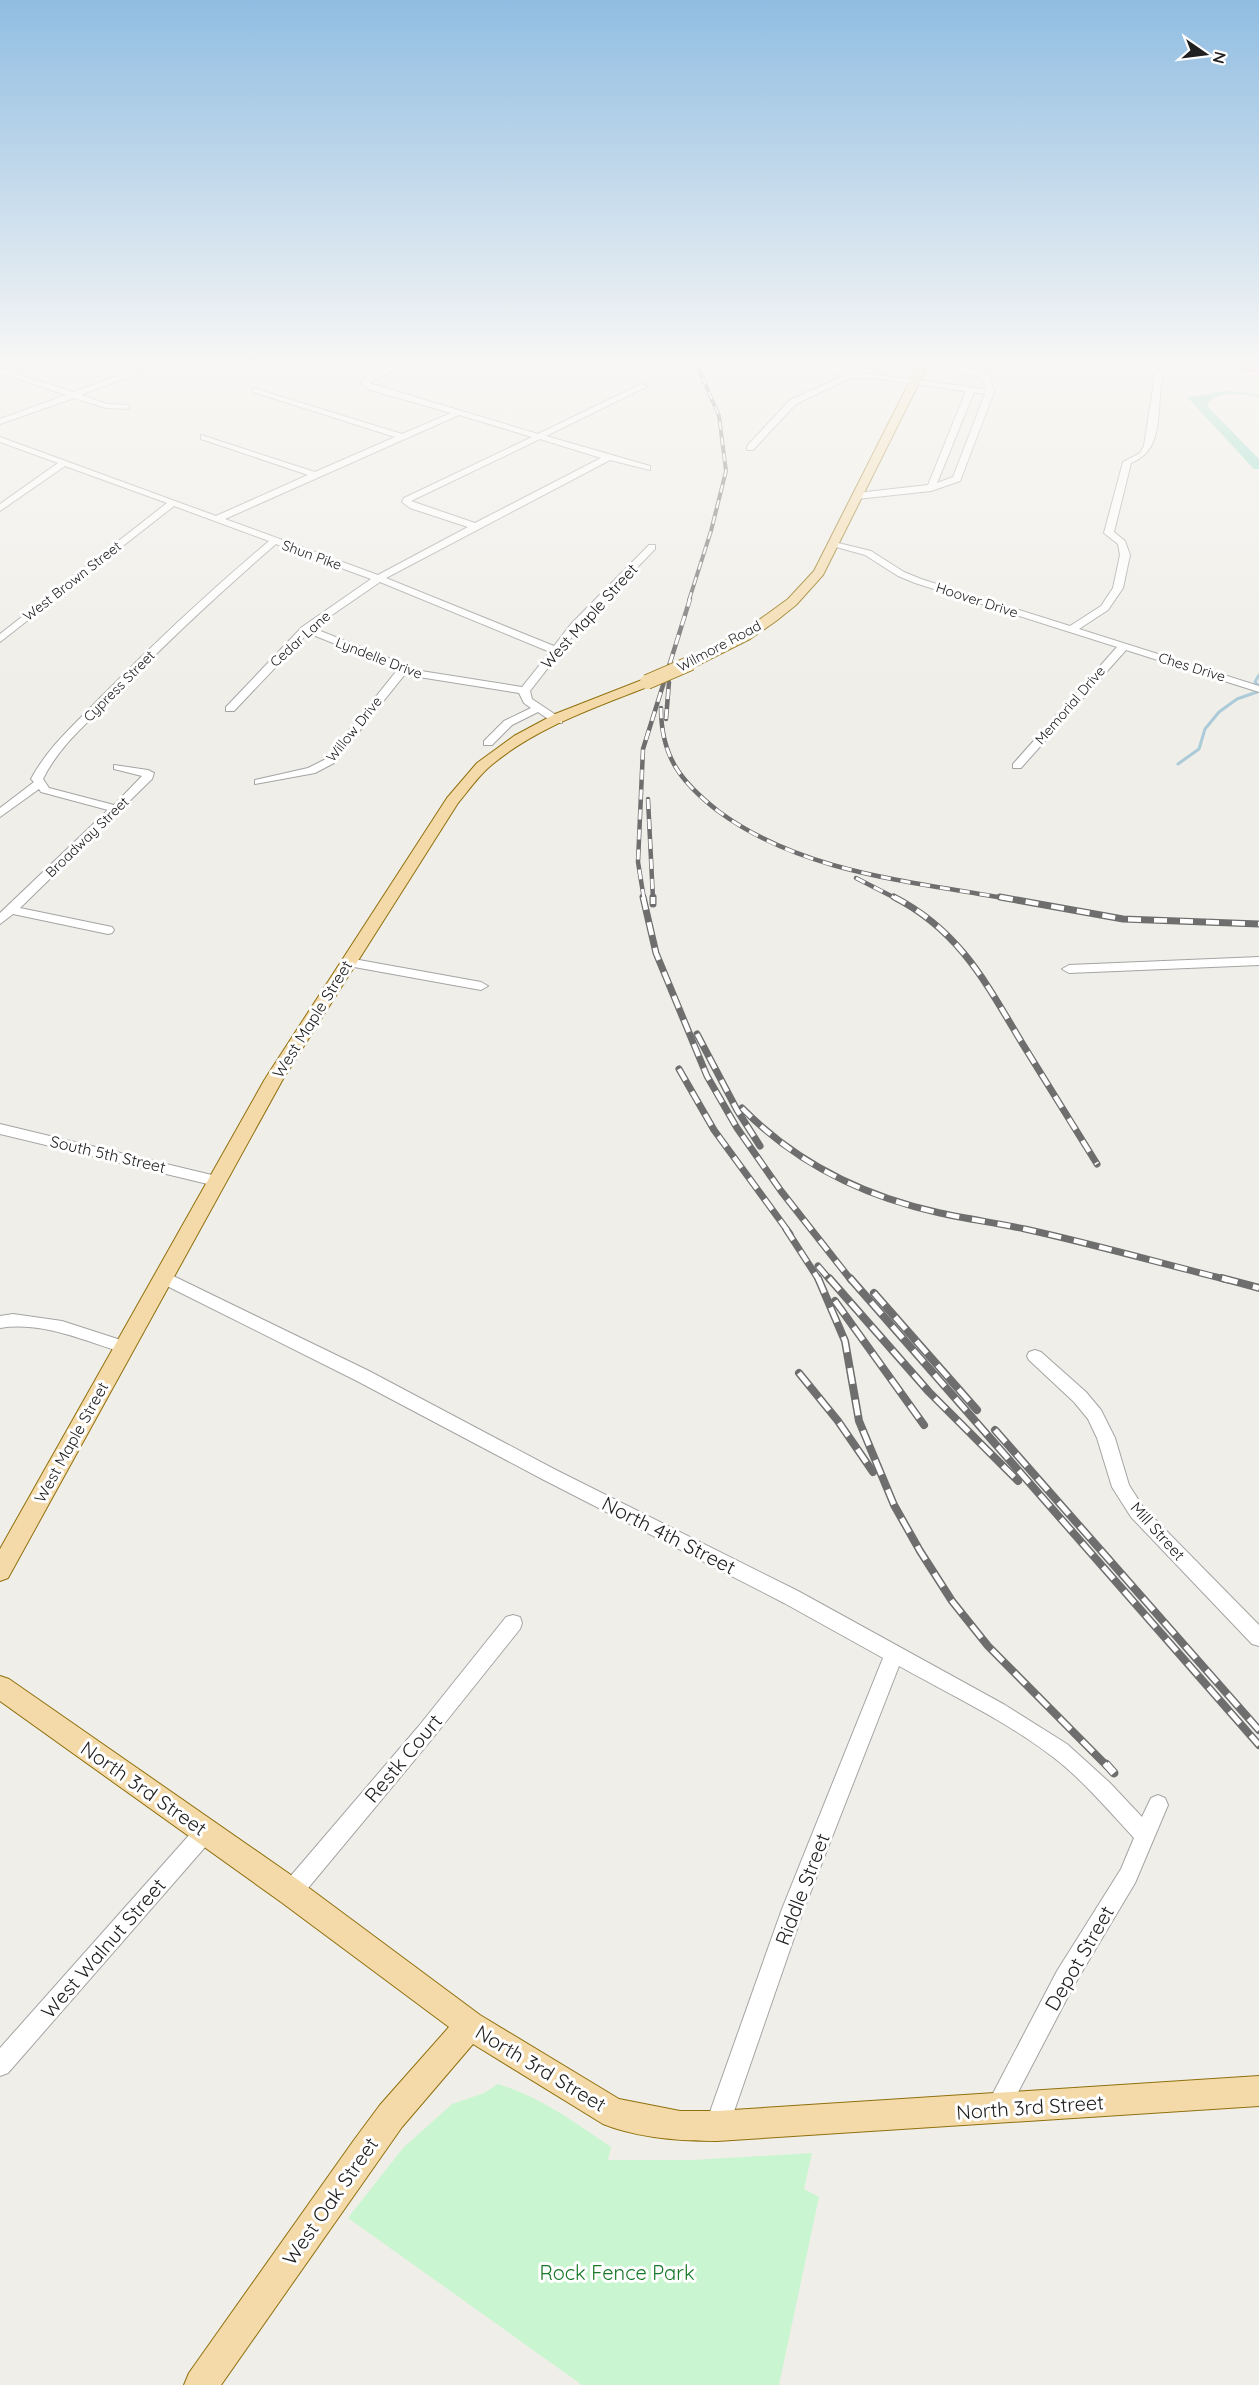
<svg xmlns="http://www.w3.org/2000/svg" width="1259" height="2385" font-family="Quicksand,sans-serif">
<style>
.park{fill:#caf5d1}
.pitch{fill:#8dd8c2}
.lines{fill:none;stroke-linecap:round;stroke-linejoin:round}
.stream{stroke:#accbd9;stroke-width:3}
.minor-casing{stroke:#a4a4a4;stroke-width:2}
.major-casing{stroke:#8f700d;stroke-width:2}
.highway-casing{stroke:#cc375d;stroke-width:3}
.minor{fill:#fff;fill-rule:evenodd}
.major{fill:#f4daa9;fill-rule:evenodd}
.highway{fill:#e0979e;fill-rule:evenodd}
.rail-far4-casing{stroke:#6e6e6e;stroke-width:4}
.rail-far3-casing{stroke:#6e6e6e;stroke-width:4.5}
.rail-far2-casing{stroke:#6e6e6e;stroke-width:7}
.rail-far1-casing{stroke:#6e6e6e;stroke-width:8}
.rail-casing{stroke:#6e6e6e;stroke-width:9}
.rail-far4{stroke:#fff;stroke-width:2;stroke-dasharray:8;stroke-linecap:butt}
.rail-far3{stroke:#fff;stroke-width:3;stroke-dasharray:10;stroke-linecap:butt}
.rail-far2{stroke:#fff;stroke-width:4.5;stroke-dasharray:13;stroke-linecap:butt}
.rail-far1{stroke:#fff;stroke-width:5;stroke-dasharray:16;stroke-linecap:butt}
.rail{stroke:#fff;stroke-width:7;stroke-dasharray:20;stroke-linecap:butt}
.major-bridge-casing{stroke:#8f700d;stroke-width:16;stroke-linecap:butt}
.major-bridge{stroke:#f4daa9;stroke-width:14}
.labels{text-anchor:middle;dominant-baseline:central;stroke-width:6;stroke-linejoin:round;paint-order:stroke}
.far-street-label{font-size:14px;fill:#202020;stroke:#fff}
.street-label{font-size:16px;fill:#202020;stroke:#fff}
.near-street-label{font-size:20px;fill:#202020;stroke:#fff}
.near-park-label{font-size:20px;fill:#167727;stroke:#fff}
</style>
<rect width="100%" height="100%" fill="#f0eee8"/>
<path class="park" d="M498 2084C539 2096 576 2123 611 2147L608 2160H693L812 2153 804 2189 819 2197 779 2385H582L348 2218 403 2148 452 2104 484 2093Z"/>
<path class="pitch" d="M1227 391 1259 394V397C1245 394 1214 389 1207 406L1259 459V469H1254L1187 397C1201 397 1212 392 1227 391Z"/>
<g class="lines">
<g class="stream">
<polyline points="1258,685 1255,682 1259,675"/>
<polyline points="1178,764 1199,749 1205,729 1219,712 1237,699 1257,692"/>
</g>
<defs>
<g id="minor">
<polygon points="148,365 159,365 81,395 107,404 129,405 129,409 106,408 74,398 0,424 0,419 66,395 0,373 0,368 73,392"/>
<path d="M393 365H403L369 383 538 434 641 384 648 386 546 436 650 466V470L610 460 386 578 554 646 571 624 649 545H655V549L579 628 530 691 532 699 562 719V723H554L538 712 512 725 492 745H484V741L504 721 531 708 524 703 519 693 419 677 406 673 334 763 315 773 255 784V780L308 768 326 759 398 669 308 633 234 711H226V707L302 627 371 579 276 544C218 594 162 647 108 702 84 726 58 748 43 779L49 788 114 805 142 776 114 769V765L148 770 154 773 152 779 20 908 112 927 114 930 112 933 108 934 13 914 0 924V913L108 810 41 792 39 789 0 817V808L34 782 31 779C48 747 75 724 100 698 154 643 210 591 269 541L174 506 0 642V634L167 503 65 466 0 511V504L58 463 0 442V437L216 516 308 475 201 439V435L315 472 395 437 253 392V388L402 434 451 413 367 389 361 383 366 376ZM459 415 532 437 404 498 402 502 410 508 468 527 378 575 225 519ZM540 439 601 458 475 523 411 501ZM380 582 550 652 522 687 421 671 313 628Z"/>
<path d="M815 365C836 365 850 375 872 374L985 389 983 378 961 372 958 365H966L967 369 989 375 994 392 960 481 931 491 857 499 853 496 857 493 928 485 966 391 872 378 848 379 796 404 753 450H747V446L790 400 844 376ZM974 392 985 394 953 477 937 483Z"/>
<path d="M1144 365H1156L1163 375C1155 406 1167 449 1131 463L1114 532 1125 541 1130 555 1123 588 1108 610 1079 629 1259 686V692L1126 650 1021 768H1013V764L1117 647 915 583 898 576 865 555 829 545 834 542 871 551 904 572 921 579 1070 626 1101 606 1113 588 1120 555 1118 544 1104 533 1123 462 1140 453 1144 446 1155 375Z"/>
<polygon points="1259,957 1259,965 1069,973 1062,969 1069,965"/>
<polygon points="348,958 481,982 488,986 481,990 343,965 342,962 343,959"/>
<polygon points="0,1124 216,1176 223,1181 216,1186 0,1134"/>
<path d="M163 1271 369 1371 556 1470 798 1591 1005 1705 1067 1744 1110 1783 1142 1817 1151 1798 1158 1795 1165 1798 1168 1805 1135 1883 1073 1987 1005 2117 997 2121 989 2117 985 2109 989 2101 1057 1971 1121 1869 1134 1838C1108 1810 1083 1780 1053 1757 1006 1721 951 1695 899 1666L804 1909 729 2126 725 2134 717 2138 709 2134 705 2126 782 1909 883 1658 784 1603 544 1480 357 1381 157 1281 155 1277 157 1273Z"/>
<path d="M13 1314 62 1321 130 1343 132 1347 130 1351 124 1353C85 1341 42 1321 0 1328V1316Z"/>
<polygon points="1035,1350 1041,1352 1086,1392 1101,1410 1115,1438 1129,1485 1143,1507 1259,1625 1259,1646 1252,1644 1131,1517 1112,1487 1097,1438 1088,1419 1074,1402 1029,1360 1027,1356 1029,1352"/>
<polygon points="513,1615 520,1617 522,1623 520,1629 432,1739 299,1899 291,1902 283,1899 280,1892 283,1885 418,1727 506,1617"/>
<polygon points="206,1821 213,1824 216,1831 213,1838 8,2073 0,2076 0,2048 199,1824"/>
</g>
<g id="major">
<polygon points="918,365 928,365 823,575 796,605 776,621 750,639 696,666 686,666 684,663 686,660 740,633 766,615 788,599 814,571"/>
<path d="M647 678 654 682 652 685C595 708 535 727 488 768 477 778 468 791 458 803L283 1079 8 1578 0 1581V1549L265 1079 447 798 477 763 514 736 555 714Z"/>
<path d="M0 1676 9 1679 301 1882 480 2015 619 2099 680 2111H717L1259 2076V2106L717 2141C680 2141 638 2138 603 2124L473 2044 402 2127 221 2385H184L189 2373 354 2140 380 2105 449 2027 281 1902 0 1701Z"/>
</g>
<polygon id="highway" points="1239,365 1259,365 1259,372 1241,367"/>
</defs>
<use href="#minor" class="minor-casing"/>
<use href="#major" class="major-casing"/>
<use href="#highway" class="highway-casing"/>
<use href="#minor" class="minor"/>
<use href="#major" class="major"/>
<use href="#highway" class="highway"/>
<defs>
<polyline id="rail-far4" points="689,600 711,531 726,471 719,416 697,365"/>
<g id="rail-far3">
<path d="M661 708C661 757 681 782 718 811 802 873 909 881 1009 899"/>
<polyline points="666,719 669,682"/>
<polyline points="648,799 653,899"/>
<polyline points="856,878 897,899"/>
<polyline points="644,899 638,862 643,749 690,599"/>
</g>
<g id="rail-far2">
<polyline points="643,897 656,953 707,1076 737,1128 781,1191 851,1280"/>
<polyline points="653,897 653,904"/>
<path d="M894 897C960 931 986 983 1022 1043 1047 1083 1072 1124 1097 1164"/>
<polyline points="1000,897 1123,919 1259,924"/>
<polyline points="697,1034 737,1110 760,1146"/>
<polyline points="679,1069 714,1130 790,1234"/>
<path d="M742 1108C797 1164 863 1196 940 1213 968 1219 996 1223 1025 1229 1093 1244 1160 1263 1228 1280"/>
<polyline points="786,1229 819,1280"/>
<polyline points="818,1266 830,1280"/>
</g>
<g id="rail-far1">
<polyline points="818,1278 845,1341 859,1421 894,1505 920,1551 952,1601 988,1646 1107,1766"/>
<polyline points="829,1278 929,1392 1018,1481"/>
<polyline points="850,1278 1259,1745"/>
<polyline points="1222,1278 1259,1288"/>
<polyline points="874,1293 977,1410"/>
<polyline points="835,1301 924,1425"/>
<polyline points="799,1373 838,1421 873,1472"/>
<polyline points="995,1430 1259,1730"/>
</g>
<polyline id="rail" points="1106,1764 1114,1773"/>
</defs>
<use href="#rail-far4" class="rail-far4-casing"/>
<use href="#rail-far3" class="rail-far3-casing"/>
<use href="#rail-far2" class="rail-far2-casing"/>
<use href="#rail-far1" class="rail-far1-casing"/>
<use href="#rail" class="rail-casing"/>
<use href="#rail-far4" class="rail-far4"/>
<use href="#rail-far3" class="rail-far3"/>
<use href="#rail-far2" class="rail-far2"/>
<use href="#rail-far1" class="rail-far1"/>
<use href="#rail" class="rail"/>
<defs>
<polyline id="major-bridge" points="647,682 691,663"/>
</defs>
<use href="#major-bridge" class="major-bridge-casing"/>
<use href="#major-bridge" class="major-bridge"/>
</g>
<linearGradient id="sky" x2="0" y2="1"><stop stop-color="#90bde2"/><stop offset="0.52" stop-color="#f8f7f5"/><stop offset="1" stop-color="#f8f7f5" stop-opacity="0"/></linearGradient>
<rect width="1259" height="699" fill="url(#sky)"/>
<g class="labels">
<g class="far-street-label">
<text transform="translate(312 555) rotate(20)">Shun Pike</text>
<text transform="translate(72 581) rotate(-38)">West Brown Street</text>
<text transform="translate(977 600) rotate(18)">Hoover Drive</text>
<text transform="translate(300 639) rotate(-42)">Cedar Lane</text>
<text transform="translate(719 646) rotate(-28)">Wilmore Road</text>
<text transform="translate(379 658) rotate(21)">Lyndelle Drive</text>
<text transform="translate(1192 667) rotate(17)">Ches Drive</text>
<text transform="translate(119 686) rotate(-45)">Cypress Street</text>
<text transform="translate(1070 705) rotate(-49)">Memorial Drive</text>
<text transform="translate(354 729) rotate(-51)">Willow Drive</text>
<text transform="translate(87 837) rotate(-44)">Broadway Street</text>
</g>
<g class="street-label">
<text transform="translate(589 616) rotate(-48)">West Maple Street</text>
<text transform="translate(312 1019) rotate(-58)">West Maple Street</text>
<text transform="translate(108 1154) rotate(13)">South 5th Street</text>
<text transform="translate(71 1442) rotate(-61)">West Maple Street</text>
<text transform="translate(1158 1531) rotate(48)">Mill Street</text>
</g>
<g class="near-street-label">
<text transform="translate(669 1535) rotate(27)">North 4th Street</text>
<text transform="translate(403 1758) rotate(-50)">Restk Court</text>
<text transform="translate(144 1788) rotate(35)">North 3rd Street</text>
<text transform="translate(802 1889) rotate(-69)">Riddle Street</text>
<text transform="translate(103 1948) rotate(-49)">West Walnut Street</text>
<text transform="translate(1079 1958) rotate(-60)">Depot Street</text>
<text transform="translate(541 2068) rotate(31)">North 3rd Street</text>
<text transform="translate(1030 2107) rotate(-4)">North 3rd Street</text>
<text transform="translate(330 2201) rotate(-55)">West Oak Street</text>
</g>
<g class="near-park-label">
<text x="617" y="2272">Rock Fence Park</text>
</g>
</g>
<g transform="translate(1205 54) rotate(104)" stroke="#ffffff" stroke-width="4.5" paint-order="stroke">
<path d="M0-4.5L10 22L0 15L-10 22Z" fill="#202020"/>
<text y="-9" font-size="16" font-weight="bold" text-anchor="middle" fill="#202020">N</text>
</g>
</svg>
